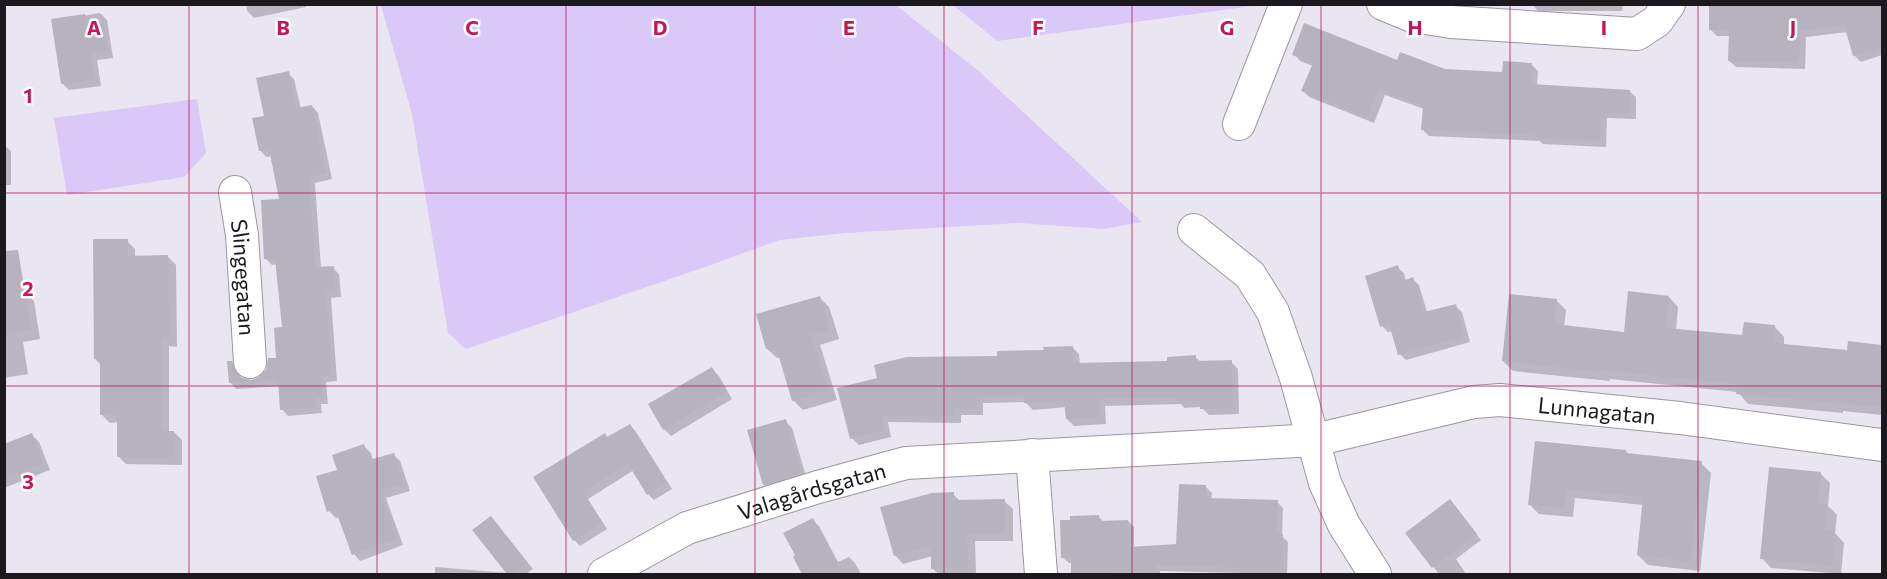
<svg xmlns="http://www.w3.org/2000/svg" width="1887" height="579" font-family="Commissioner,sans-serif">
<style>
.green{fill:#d9c8f8}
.shadow{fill:#0003}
.building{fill:#b7b3be}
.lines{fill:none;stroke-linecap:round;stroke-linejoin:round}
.minor-casing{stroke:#9b97a1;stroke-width:34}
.minor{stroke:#fff;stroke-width:32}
.grid{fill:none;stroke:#c2185b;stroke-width:1.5;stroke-opacity:0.55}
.labels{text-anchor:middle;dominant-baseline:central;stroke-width:5;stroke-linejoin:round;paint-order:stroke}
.street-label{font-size:22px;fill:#1b191d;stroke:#fff}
.grid-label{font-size:20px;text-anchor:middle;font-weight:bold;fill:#c2185b;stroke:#fff;stroke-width:5;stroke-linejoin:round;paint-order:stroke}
</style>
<rect width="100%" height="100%" fill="#e9e5f1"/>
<g class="green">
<polygon points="381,5 896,5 981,73 1142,222 1104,229 1019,223 845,233 779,240 708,266 466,349 448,333 412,114"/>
<polygon points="953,5 1259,5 997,41"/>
<polygon points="197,99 206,153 184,177 67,195 54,118"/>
</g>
<g class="shadow">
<polygon points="246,4 306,4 306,7 254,18 247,11"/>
<polygon points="1448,4 1462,4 1460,9"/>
<polygon points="1532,4 1623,4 1622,11 1538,11"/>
<polygon points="1711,4 1882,4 1882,55 1861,62 1854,55 1848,32 1806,37 1805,69 1736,67 1729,61 1730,36 1717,36 1711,30"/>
<polygon points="100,13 107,20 113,58 97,60 101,86 69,90 63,84 53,21"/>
<polygon points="1294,54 1398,62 1445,71 1503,73 1532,65 1538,71 1537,86 1629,91 1636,97 1636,119 1607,118 1606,147 1543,144 1540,141 1429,136 1423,130 1424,109 1385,95 1374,123 1309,97 1303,91 1313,66 1300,61"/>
<polygon points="288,73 294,79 301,109 312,106 318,113 332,179 315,183 321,268 333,268 339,274 341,297 331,298 337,381 326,382 328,404 321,404 322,413 288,416 282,409 280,386 236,389 230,382 231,362 238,369 240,378 252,381 261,378 277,359 283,329 277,264 272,265 266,259 281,201 272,156 266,157 260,150 266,117"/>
<polygon points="4,145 11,151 11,185 4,185"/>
<polygon points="127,241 135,249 135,257 168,257 176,265 177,347 169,346 169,432 174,432 182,440 182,465 126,464 118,456 119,422 110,423 101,414 101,365 95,359"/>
<polygon points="1397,267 1404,273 1406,281 1413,279 1419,285 1427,312 1455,306 1462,312 1470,342 1406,360 1400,354 1393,331 1388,332 1382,326"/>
<polygon points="4,285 24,291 34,301 40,339 23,342 28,374 4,378"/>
<polygon points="819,297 829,307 839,339 820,345 837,400 803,410 793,400 781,357 777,358 767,349"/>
<polygon points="1669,297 1678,307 1676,330 1744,337 1775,327 1784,337 1784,346 1848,351 1849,343 1882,346 1882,415 1843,411 1843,413 1748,404 1738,392 1610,379 1610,381 1513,371 1503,361 1556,300 1566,310 1564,327 1625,333"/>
<polygon points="1072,347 1079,354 1080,365 1169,362 1195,357 1201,362 1231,362 1238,369 1239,414 1209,415 1201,407 1184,408 1181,404 1105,406 1106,424 1074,426 1067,419 1066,407 1033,410 1025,402 983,403 983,415 961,415 961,423 888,422 891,437 859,445 852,438 839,389 998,357"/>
<polygon points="712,369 719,376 732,399 671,436 664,429"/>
<polygon points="785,421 792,428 807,480 771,492 764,485"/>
<polygon points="630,425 636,432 672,489 654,500 648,494 634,470 588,499 607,529 580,546 574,540 536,478"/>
<polygon points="32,435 39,442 50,470 4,488 4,445"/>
<polygon points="364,446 371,453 373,461 393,454 400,461 410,491 386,498 403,545 360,561 354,554 340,517 336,518 329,511 339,471"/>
<polygon points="1626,451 1629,455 1701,463 1711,473 1700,571 1648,565 1638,555 1644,505 1575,498 1573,517 1539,514 1529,504"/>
<polygon points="1820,473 1830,483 1828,506 1837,515 1835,533 1844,543 1841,574 1771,568 1762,558"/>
<polygon points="1206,487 1212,493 1211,500 1277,502 1283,508 1282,536 1288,542 1287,574 1160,571 1160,574 1072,574 1072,563 1069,563 1062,557 1098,516 1104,522 1128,521 1134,527 1134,548 1178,545"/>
<polygon points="953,494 960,501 1004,501 1013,509 1013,541 975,541 976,574 939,574 933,569 933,556 903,564 895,555"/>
<polygon points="1455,506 1481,540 1456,559 1466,574 1439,574 1407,533"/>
<polygon points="812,520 819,526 838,562 849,557 855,563 861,574 804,574 785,534"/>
<polygon points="497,524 533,569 526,574 435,574 435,567 508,573"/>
</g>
<g class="building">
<polygon points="1709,4 1882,4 1882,47 1853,56 1844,25 1800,31 1799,63 1728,61 1729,30 1709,30"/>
<polygon points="85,14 87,25 103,22 107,52 91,54 94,80 61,84 51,19"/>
<polygon points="1304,23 1397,60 1400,52 1445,69 1502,72 1503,61 1532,63 1531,84 1630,90 1630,113 1601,113 1600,141 1535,138 1535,135 1421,130 1423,106 1379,89 1367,117 1301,91 1313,63 1292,55"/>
<polygon points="289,71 296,108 312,105 326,173 309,177 315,267 334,266 335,291 326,292 331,375 321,376 322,398 316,398 317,407 280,410 278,380 229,383 227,361 232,361 235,371 242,378 252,380 259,377 266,370 268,358 276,358 274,328 282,327 275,259 264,259 261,200 279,199 269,149 259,151 252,118 264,116 256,78"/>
<polygon points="93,239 128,239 128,256 168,255 169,339 162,339 161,431 174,431 174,457 117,457 117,415 100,415 100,359 94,359"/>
<polygon points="18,250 31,330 4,334 4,251"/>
<polygon points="1398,265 1403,281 1413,277 1424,312 1456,304 1464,336 1398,355 1389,324 1380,327 1365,276"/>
<polygon points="1628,291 1669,296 1666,328 1742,335 1744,322 1775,325 1774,343 1847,350 1848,341 1882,345 1882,407 1736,394 1737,384 1601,370 1600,372 1502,361 1509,294 1557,299 1554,324 1624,332"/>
<polygon points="820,296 830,330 811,335 828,390 792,401 776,347 766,349 756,314"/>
<polygon points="1073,346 1074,363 1167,361 1167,357 1196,355 1196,361 1232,360 1233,408 1200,409 1200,401 1176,401 1176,398 1099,399 1100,417 1066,419 1064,401 1024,403 1024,396 977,397 977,409 954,409 954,416 882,416 885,430 850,439 837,388 877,378 874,365 907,357 997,356 997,351 1044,350 1043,347"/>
<polygon points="712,367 726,392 663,430 648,404"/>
<polygon points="786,419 801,473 763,485 747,430"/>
<polygon points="630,424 667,483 647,495 628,464 583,492 602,523 573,541 533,477 605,433 607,437"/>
<polygon points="32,433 44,463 4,478 4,444"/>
<polygon points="1535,441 1626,450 1626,453 1702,461 1691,562 1637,555 1643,497 1566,489 1564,508 1528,505"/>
<polygon points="364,444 369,460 394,453 404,484 380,491 397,538 352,555 335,509 327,512 316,476 337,470 332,455"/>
<polygon points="1769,467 1821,472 1818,503 1827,504 1825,530 1835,531 1832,566 1760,559"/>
<polygon points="1179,484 1206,485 1206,498 1278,500 1276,534 1283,534 1281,569 1155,565 1155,570 1105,573 1105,574 1071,574 1071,557 1061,558 1060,520 1070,520 1070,516 1099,515 1099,521 1128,520 1129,547 1176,544"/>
<polygon points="954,492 954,500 1005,499 1005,533 967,533 968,568 931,569 931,546 894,556 880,507 932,493"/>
<polygon points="1450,499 1477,534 1432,568 1405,533"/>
<polygon points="491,516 527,562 512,574 507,574 472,530"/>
<polygon points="813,518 818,528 842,574 802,574 793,557 795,555 783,533"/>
</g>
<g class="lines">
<defs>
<g id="minor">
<polyline points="1383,4 1412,16 1451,22 1637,34 1657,21 1669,4"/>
<polyline points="1239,124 1286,4"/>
<path id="s1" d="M235 192 242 235 250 362"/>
<polyline points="1194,230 1250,275 1273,312 1296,378 1325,483 1344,525 1375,574"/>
<polyline points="1032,455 1041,574"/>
<path id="s2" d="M604 574 687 528 818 487 906 463 1315 440 1474 402 1500 400 1680 418 1882 445"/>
</g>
</defs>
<use href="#minor" class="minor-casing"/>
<use href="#minor" class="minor"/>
</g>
<path class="grid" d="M189 4V574M377 4V574M566 4V574M755 4V574M944 4V574M1132 4V574M1321 4V574M1510 4V574M1698 4V574M4 193H1882M4 386H1882"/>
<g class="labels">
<g class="street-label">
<text stroke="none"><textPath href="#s1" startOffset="86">Slingegatan</textPath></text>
<text stroke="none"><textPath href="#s2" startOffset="1020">Lunnagatan</textPath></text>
<text stroke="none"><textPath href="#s2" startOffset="225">Valagårdsgatan</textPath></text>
</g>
</g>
<g class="grid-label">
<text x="94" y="35">A</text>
<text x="283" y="35">B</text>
<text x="472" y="35">C</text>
<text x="660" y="35">D</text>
<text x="849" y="35">E</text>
<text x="1038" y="35">F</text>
<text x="1227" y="35">G</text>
<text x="1415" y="35">H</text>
<text x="1604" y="35">I</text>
<text x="1793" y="35">J</text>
<text x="28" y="103">1</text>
<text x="28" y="296">2</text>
<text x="28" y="489">3</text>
</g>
<rect width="1887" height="579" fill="none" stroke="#1b191d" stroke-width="12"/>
</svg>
